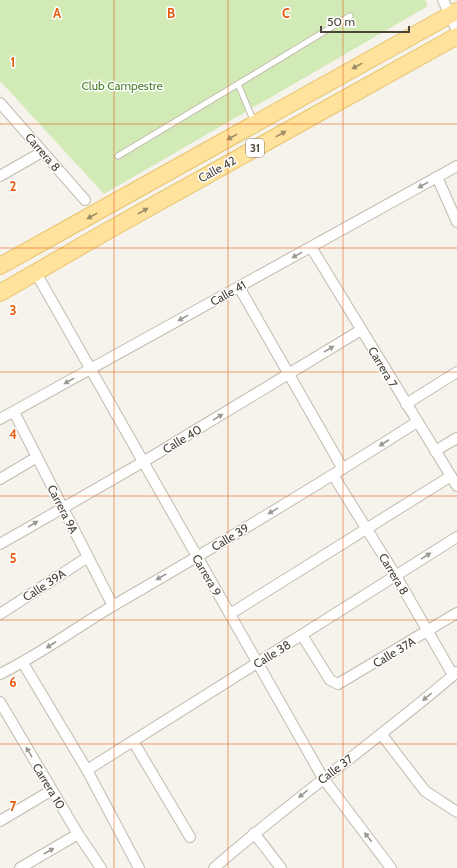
<svg xmlns="http://www.w3.org/2000/svg" width="457" height="868" font-family="Cabin,sans-serif">
<style>
.green{fill:#d2eab5}
.lines{fill:none;stroke-linecap:round;stroke-linejoin:round}
.lane-casing{stroke:#c2bbae;stroke-width:7}
.street-casing{stroke:#c2bbae;stroke-width:12}
.primary-casing{stroke:#e6c16a;stroke-width:18}
.lane{stroke:#fff;stroke-width:5}
.street{stroke:#fff;stroke-width:10}
.primary{stroke:#ffe39c;stroke-width:16}
.oneway{fill:#9c8c66}
.oneway2{fill:#9c9892}
.grid{fill:none;stroke:#e8590c;stroke-width:1;stroke-opacity:0.55}
.labels{text-anchor:middle;dominant-baseline:central;stroke-width:3;stroke-linejoin:round;paint-order:stroke}
.shield{fill:#fff;stroke:#817c74;stroke-width:1}
.shield-label{font-size:11px;font-weight:bold;fill:#4b4439}
.park-label{font-size:12px;fill:#4a7f2a;stroke:#fff}
.street-label{font-size:12px;fill:#4b4439;stroke:#fff}
.grid-label{font-size:13px;text-anchor:middle;font-weight:bold;fill:#e8590c;stroke:#fff;stroke-width:3;stroke-linejoin:round;paint-order:stroke}
</style>
<rect width="100%" height="100%" fill="#f6f3ec"/>
<polygon class="green" points="0,0 425,0 428,6 104,194 0,81"/>
<g class="lines">
<defs>
<g id="lane">
<polyline points="254,122 238,84 350,16"/>
<polyline points="118,156 238,84"/>
</g>
<g id="street">
<polyline points="443,0 457,31"/>
<polyline points="0,103 85,200"/>
<polyline points="0,176 42,152"/>
<polyline points="437,177 457,222"/>
<polyline points="311,247 457,486"/>
<polyline points="36,273 323,778 391,868"/>
<polyline points="239,287 343,469"/>
<polyline points="406,404 457,372"/>
<polyline points="14,412 113,606"/>
<polyline points="0,419 457,166"/>
<polyline points="435,451 457,438"/>
<polyline points="333,475 396,576 453,675"/>
<polyline points="0,479 37,457"/>
<polyline points="0,544 143,462 361,330"/>
<polyline points="0,614 88,557"/>
<polyline points="230,614 451,476"/>
<polyline points="302,635 330,680 338,684 457,613"/>
<polyline points="23,663 87,770 139,868"/>
<path d="M0 674C41 654 77 627 116 604 218 545 318 485 417 422"/>
<polyline points="0,702 78,834 101,868"/>
<polyline points="382,735 425,791 457,812"/>
<polyline points="133,741 190,837"/>
<polyline points="87,770 457,537"/>
<polyline points="0,821 52,790"/>
<polyline points="254,833 281,868"/>
<polyline points="20,868 78,834"/>
<path d="M214 868C293 799 378 740 457 672"/>
</g>
<g id="primary">
<polyline points="0,266 457,11"/>
<polyline points="0,293 109,230 457,36"/>
</g>
</defs>
<use href="#lane" class="lane-casing"/>
<use href="#street" class="street-casing"/>
<use href="#primary" class="primary-casing"/>
<use href="#lane" class="lane"/>
<use href="#street" class="street"/>
<use href="#primary" class="primary"/>
</g>
<defs><path id="oneway-solid" d="M-6-.8H1V-3.2L6.5 0L1 3.2V.8H-6Z"/></defs>
<g class="oneway">
<use href="#oneway-solid" transform="translate(357 66) rotate(151)"/>
<use href="#oneway-solid" transform="translate(281 134) rotate(-29)"/>
<use href="#oneway-solid" transform="translate(232 137) rotate(151)"/>
<use href="#oneway-solid" transform="translate(143 211) rotate(-29)"/>
<use href="#oneway-solid" transform="translate(92 216) rotate(151)"/>
</g>
<g class="oneway2">
<use href="#oneway-solid" transform="translate(423 185) rotate(151)"/>
<use href="#oneway-solid" transform="translate(297 255) rotate(151)"/>
<use href="#oneway-solid" transform="translate(183 318) rotate(151)"/>
<use href="#oneway-solid" transform="translate(329 349) rotate(-31)"/>
<use href="#oneway-solid" transform="translate(69 381) rotate(151)"/>
<use href="#oneway-solid" transform="translate(218 417) rotate(-31)"/>
<use href="#oneway-solid" transform="translate(384 443) rotate(147)"/>
<use href="#oneway-solid" transform="translate(273 511) rotate(149)"/>
<use href="#oneway-solid" transform="translate(33 524) rotate(-31)"/>
<use href="#oneway-solid" transform="translate(426 556) rotate(-32)"/>
<use href="#oneway-solid" transform="translate(161 577) rotate(150)"/>
<use href="#oneway-solid" transform="translate(51 645) rotate(147)"/>
<use href="#oneway-solid" transform="translate(427 697) rotate(140)"/>
<use href="#oneway-solid" transform="translate(29 752) rotate(-121)"/>
<use href="#oneway-solid" transform="translate(303 794) rotate(141)"/>
<use href="#oneway-solid" transform="translate(368 837) rotate(-128)"/>
<use href="#oneway-solid" transform="translate(49 851) rotate(-30)"/>
</g>
<path class="grid" d="M114 0V868M228 0V868M343 0V868M0 124H457M0 248H457M0 372H457M0 496H457M0 620H457M0 744H457"/>
<g class="labels">
<rect class="shield" x="246" y="139" width="18" height="18" rx="3"/>
<g class="shield-label">
<text x="255" y="148">31</text>
</g>
<g class="park-label">
<text x="122" y="85">Club Campestre</text>
</g>
<g class="street-label">
<text transform="translate(43 152) rotate(49)">Carrera 8</text>
<text transform="translate(217 169) rotate(-29)">Calle 42</text>
<text transform="translate(228 293) rotate(-29)">Calle 41</text>
<text transform="translate(383 367) rotate(59)">Carrera 7</text>
<text transform="translate(182 439) rotate(-31)">Calle 40</text>
<text transform="translate(63 509) rotate(63)">Carrera 9A</text>
<text transform="translate(230 537) rotate(-31)">Calle 39</text>
<text transform="translate(394 574) rotate(59)">Carrera 8</text>
<text transform="translate(207 575) rotate(60)">Carrera 9</text>
<text transform="translate(44 585) rotate(-33)">Calle 39A</text>
<text transform="translate(394 652) rotate(-31)">Calle 37A</text>
<text transform="translate(272 654) rotate(-32)">Calle 38</text>
<text transform="translate(335 769) rotate(-37)">Calle 37</text>
<text transform="translate(49 786) rotate(59)">Carrera 10</text>
</g>
</g>
<g class="grid-label">
<text x="57" y="18">A</text>
<text x="171" y="18">B</text>
<text x="286" y="18">C</text>
<text x="13" y="67">1</text>
<text x="13" y="191">2</text>
<text x="13" y="315">3</text>
<text x="13" y="439">4</text>
<text x="13" y="563">5</text>
<text x="13" y="687">6</text>
<text x="13" y="811">7</text>
</g>
<path d="M321 26v6h88v-6" fill="none" stroke="#4b4439" stroke-width="2"/>
<text x="327" y="26" font-size="12" fill="#4b4439" stroke="#ffffff" stroke-width="3" paint-order="stroke">50 m</text>
</svg>
